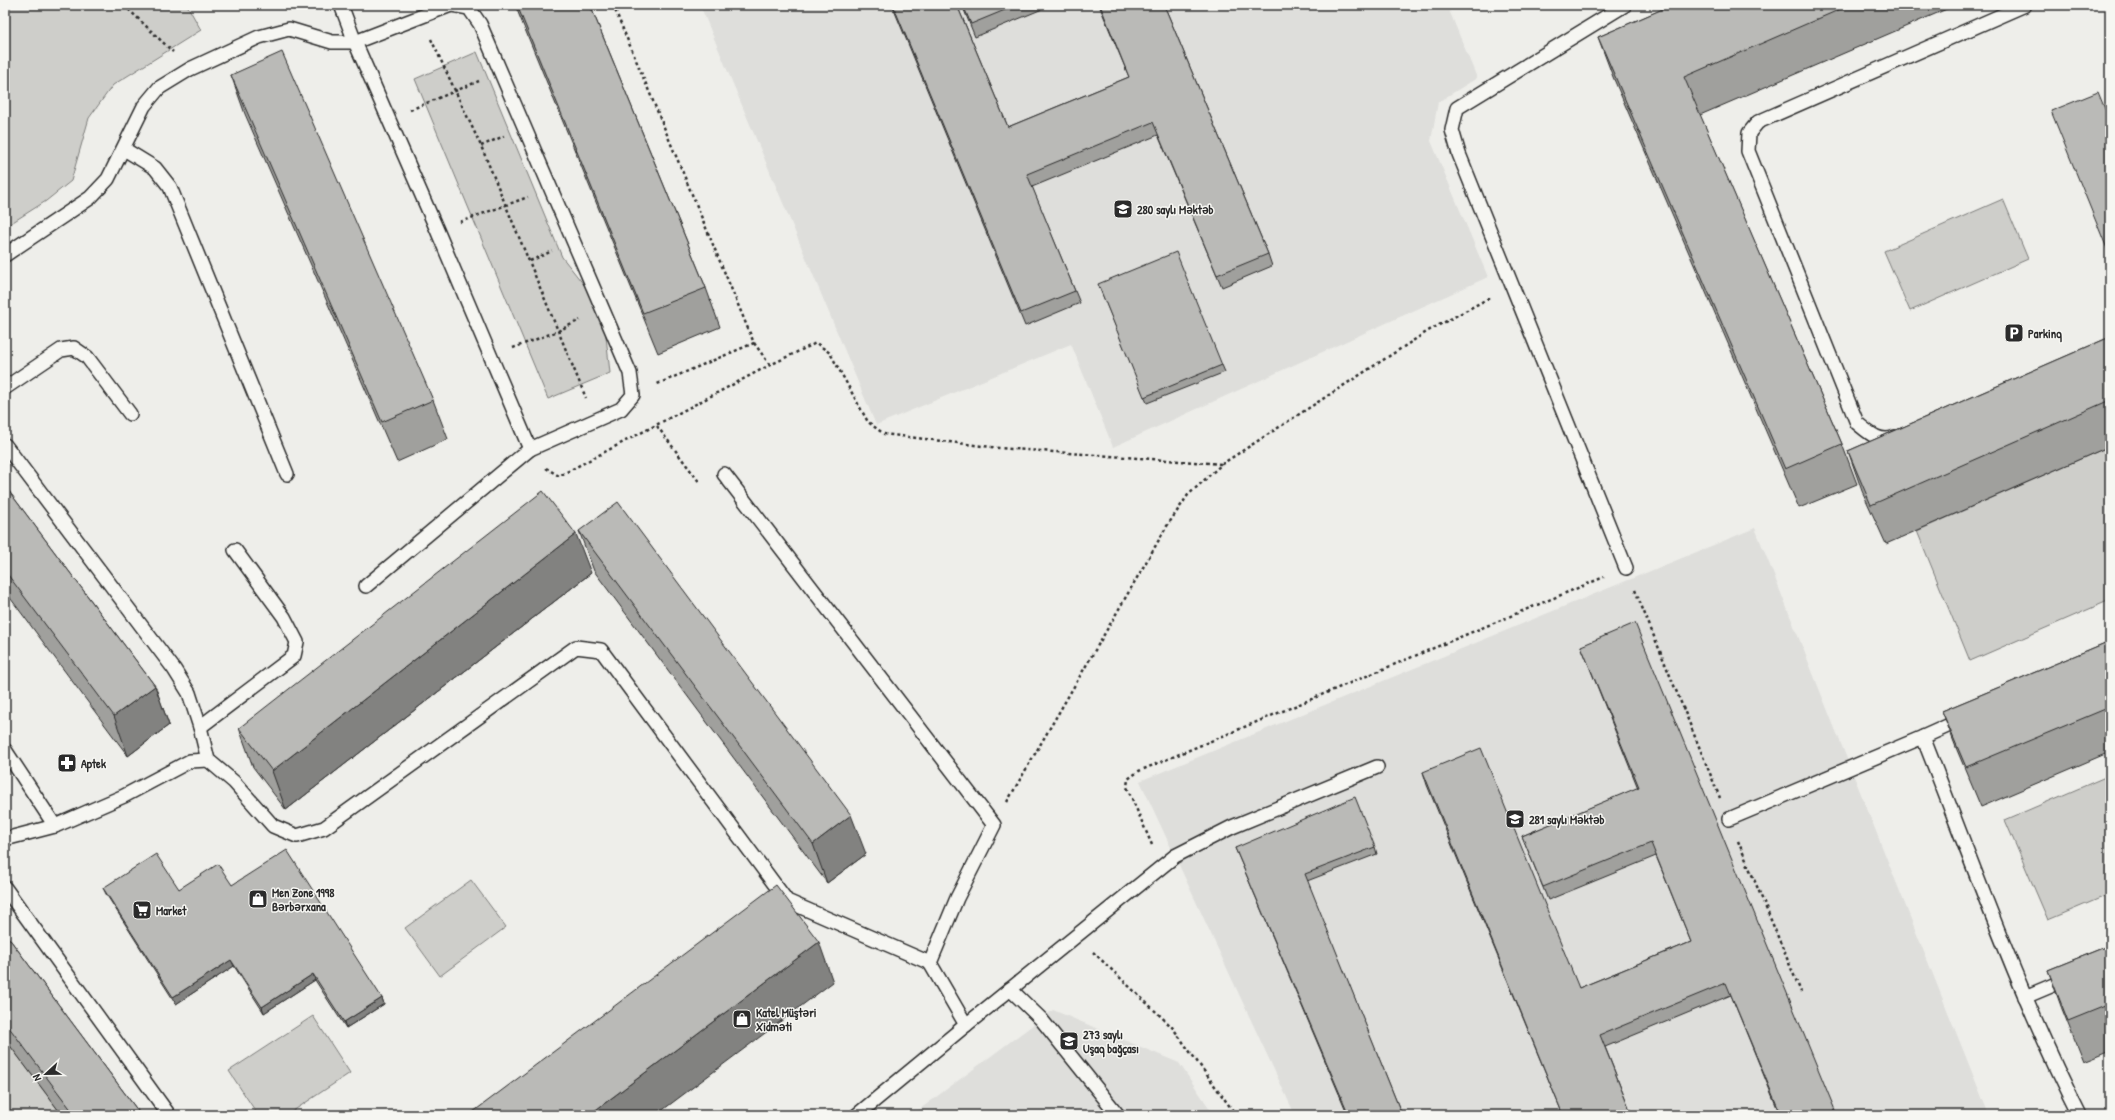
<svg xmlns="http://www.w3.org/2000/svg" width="2115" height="1120" font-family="'Patrick Hand',sans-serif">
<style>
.built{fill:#dededb}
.green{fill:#cececa;stroke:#7c7c7a}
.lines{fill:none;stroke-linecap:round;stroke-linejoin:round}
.lane-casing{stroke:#2b2b2b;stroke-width:16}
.path{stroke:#2b2b2b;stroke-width:2.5;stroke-dasharray:3 3;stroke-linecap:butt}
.lane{stroke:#f6f6f2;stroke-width:13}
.wall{fill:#a0a09d;stroke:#2b2b2b}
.shaded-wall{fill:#828280;stroke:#2b2b2b}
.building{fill:#babab7;stroke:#2b2b2b}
.labels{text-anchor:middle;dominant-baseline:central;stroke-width:3;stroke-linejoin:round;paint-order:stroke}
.poi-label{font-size:12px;font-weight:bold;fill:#2b2b2b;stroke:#f6f6f2;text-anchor:start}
</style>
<rect width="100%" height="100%" fill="#eeeeea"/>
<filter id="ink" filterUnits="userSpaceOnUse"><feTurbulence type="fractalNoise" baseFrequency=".025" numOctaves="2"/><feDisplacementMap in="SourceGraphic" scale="8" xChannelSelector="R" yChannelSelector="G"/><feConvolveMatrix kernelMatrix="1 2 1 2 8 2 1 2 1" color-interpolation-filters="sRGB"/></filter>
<g filter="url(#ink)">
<g class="built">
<polygon points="700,5 1447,5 1477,78 1438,102 1431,141 1488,277 1113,447 1071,344 876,425"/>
<polygon points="1755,528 1989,1115 1295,1115 1140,781"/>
<polygon points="1053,1010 1179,1063 1214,1115 912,1115"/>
</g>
<g class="green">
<polygon points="5,5 187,5 201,30 113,85 89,118 71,181 46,201 5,227"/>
<polygon points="477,52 562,257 603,309 610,373 548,399 415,79"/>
<polygon points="2003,199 2028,259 1910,311 1884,251"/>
<polygon points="2110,446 2110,600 1970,661 1917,531"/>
<polygon points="2110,775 2110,894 2048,920 2005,820"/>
<polygon points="471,880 506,927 440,976 405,928"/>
<polygon points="313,1016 350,1073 287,1115 258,1115 229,1071"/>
<polygon points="5,1039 62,1115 5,1115"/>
</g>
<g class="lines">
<defs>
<g id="lane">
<polyline points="341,5 355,42 437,230 530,449 621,409 633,395 630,373 480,24 469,8 452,5"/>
<polyline points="1625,5 1457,108 1452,130 1459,154 1626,568"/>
<polyline points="124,149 155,168 170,187 287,474"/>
<polyline points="5,255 90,198 108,179 144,106 159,88 190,69 259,37 289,29 332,42 355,42 451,5"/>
<polyline points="5,388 61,350 74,348 87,357 130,414"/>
<path d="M1895 437C1880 444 1868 432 1857 423L1748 151 1749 133 1758 122 2025 5"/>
<polyline points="5,445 174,669 189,693 200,727 208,760 234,782 273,826 297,836 324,828 576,647 601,650 787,901 930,963"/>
<polyline points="724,474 994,825 957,898 930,963 966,1025"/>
<polyline points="366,586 530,449"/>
<path d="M1963 719 1923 737C1973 864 2018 993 2080 1115"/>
<polyline points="200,727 294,656 297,642 284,617 235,550"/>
<polyline points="5,750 55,826"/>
<polyline points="1729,819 1923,737"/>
<polyline points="5,839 55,826 124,796 190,761 208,760"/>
<polyline points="5,888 169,1115"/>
<polyline points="1010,989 1041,1019 1118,1115"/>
<polyline points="2025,997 2070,978"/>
<polyline points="857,1115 966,1025 1175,856 1232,827 1377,767"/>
</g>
</defs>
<use href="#lane" class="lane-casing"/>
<g class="path">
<polyline points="124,5 173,52"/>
<polyline points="613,5 754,343 655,385"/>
<polyline points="5,11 11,5"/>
<polyline points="431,39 481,146 586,398"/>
<polyline points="410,110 479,81"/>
<polyline points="481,146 504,136"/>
<polyline points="460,222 528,197"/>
<polyline points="530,261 552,251"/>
<polyline points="754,343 770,365"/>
<polyline points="513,348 558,331 580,320"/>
<polyline points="657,426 700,483"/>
<polyline points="546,468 559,476 770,365 816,343 830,353 868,422 884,434 999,448 1222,464"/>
<polyline points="1635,590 1720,798"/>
<polyline points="1007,802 1167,526 1188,495 1222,464 1428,331 1491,297"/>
<polyline points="1738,841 1801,992"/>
<polyline points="1152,845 1127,787 1128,779 1139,771 1604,577"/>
<polyline points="1093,952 1172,1027 1236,1115"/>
</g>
<use href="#lane" class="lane"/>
</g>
<g class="wall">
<polygon points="515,5 590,5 706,288 720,327 658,353"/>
<polygon points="892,5 957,5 1008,127 1129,77 1099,5 1164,5 1268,254 1272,266 1222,287 1158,135 1032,187 1075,291 1080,303 1025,326"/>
<polygon points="962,5 1052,5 975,37"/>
<polygon points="1672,5 1956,5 1700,115 1842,444 1857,484 1799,508 1613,77 1598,37"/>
<polygon points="231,75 433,400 448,439 397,462 245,114"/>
<polygon points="1101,291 1222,365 1225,372 1147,403"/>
<polygon points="2110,337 2110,446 1886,544 1862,491 1848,451"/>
<polygon points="5,486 155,686 169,725 128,756 5,591"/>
<polygon points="579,531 866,854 827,883 594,571"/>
<polygon points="591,573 286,810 253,767 239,728"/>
<polygon points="2110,641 2110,752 1981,807 1957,750 1942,711"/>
<polygon points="1581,646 1837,1115 1780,1115 1731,995 1605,1047 1632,1115 1563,1115 1427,785 1423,772 1579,988 1691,942 1656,856 1548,900 1527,848 1522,836 1638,788"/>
<polygon points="1375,847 1377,854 1307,881 1402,1115 1348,1115 1235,848"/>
<polygon points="232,885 382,998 384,1004 346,1028 315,980 264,1013 234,966 176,1004 106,894 103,888 179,889"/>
<polygon points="5,933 141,1115 62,1115 5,1039"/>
<polygon points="2110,945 2110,1050 2083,1061 2062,1009 2048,970"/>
</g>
<g class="shaded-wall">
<polygon points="576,534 591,573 286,810 272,771"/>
<polygon points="155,686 169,725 128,756 114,716"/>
<polygon points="851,815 866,854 827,883 813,844"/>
<polygon points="819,942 833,982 656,1115 589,1115"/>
<polygon points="231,960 234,966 176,1004 173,997"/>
<polygon points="313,974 315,980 264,1013 262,1007"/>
<polygon points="382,998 384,1004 346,1028 344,1022"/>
</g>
<g class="building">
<polygon points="517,5 590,5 706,288 643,313"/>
<polygon points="893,5 957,5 1008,127 1129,77 1100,5 1164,5 1268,254 1217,275 1153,122 1027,174 1075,291 1021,313"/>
<polygon points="963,5 1017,5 971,24"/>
<polygon points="1672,5 1850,5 1684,77 1842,444 1785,469 1598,37"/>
<polygon points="282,52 433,400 382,422 231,75"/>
<polygon points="2098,92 2110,121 2110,256 2051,111"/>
<polygon points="1176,252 1222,365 1144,397 1098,284"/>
<polygon points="2110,337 2110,400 1871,505 1848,451"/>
<polygon points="5,486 155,686 114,716 5,571"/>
<polygon points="543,491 576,534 272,771 239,728"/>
<polygon points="618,502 851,815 813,844 579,531"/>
<polygon points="1635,623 1837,1115 1781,1115 1726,983 1600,1035 1632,1115 1563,1115 1423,772 1481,748 1579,988 1691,942 1651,843 1543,887 1522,836 1639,787 1581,646"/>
<polygon points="2110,641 2110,707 1966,767 1942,711"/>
<polygon points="1355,797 1375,847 1305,874 1402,1115 1349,1115 1235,848"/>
<polygon points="287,850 382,998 344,1022 313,974 262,1007 231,960 173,997 103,888 156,854 179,889 218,864 232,885"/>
<polygon points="776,885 819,942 589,1115 469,1115"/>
<polygon points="5,933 141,1115 75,1115 5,1022"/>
<polygon points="2110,945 2110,1004 2068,1021 2048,970"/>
</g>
</g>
<defs>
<symbol id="school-square" viewBox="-11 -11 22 22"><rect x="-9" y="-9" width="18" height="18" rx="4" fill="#2b2b2b" stroke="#f6f6f2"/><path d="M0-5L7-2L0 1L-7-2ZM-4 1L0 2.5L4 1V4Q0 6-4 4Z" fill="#fff"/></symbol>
<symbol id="parking-square" viewBox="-11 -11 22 22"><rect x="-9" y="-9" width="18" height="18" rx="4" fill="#2b2b2b" stroke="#f6f6f2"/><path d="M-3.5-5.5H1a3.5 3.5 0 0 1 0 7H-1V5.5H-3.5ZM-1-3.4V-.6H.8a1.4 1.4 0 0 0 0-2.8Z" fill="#fff"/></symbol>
<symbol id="pharmacy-square" viewBox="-11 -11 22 22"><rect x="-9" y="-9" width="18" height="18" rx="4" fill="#2b2b2b" stroke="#f6f6f2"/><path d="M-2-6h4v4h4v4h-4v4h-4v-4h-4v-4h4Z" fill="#fff"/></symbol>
<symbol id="shop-square" viewBox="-11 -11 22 22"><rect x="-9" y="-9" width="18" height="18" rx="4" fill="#2b2b2b" stroke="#f6f6f2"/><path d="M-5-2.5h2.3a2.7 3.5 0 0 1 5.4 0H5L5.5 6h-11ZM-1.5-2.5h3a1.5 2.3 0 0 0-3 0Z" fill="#fff"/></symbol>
<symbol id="supermarket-square" viewBox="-11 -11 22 22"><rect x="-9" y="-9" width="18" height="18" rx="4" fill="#2b2b2b" stroke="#f6f6f2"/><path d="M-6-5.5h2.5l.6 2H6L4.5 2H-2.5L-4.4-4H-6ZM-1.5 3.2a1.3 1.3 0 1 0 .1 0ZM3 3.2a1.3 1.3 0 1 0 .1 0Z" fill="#fff"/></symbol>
</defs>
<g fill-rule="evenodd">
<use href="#school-square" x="1112" y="198" width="22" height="22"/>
<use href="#parking-square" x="2003" y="322" width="22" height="22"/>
<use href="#pharmacy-square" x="56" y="752" width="22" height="22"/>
<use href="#school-square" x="1504" y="808" width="22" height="22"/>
<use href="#shop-square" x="247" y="888" width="22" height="22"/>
<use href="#supermarket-square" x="131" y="899" width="22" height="22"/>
<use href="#shop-square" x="731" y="1008" width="22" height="22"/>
<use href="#school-square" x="1058" y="1030" width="22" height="22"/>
</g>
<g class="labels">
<g class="poi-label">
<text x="1137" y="209">280 saylı Məktəb</text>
<text x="2028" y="333">Parkinq</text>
<text x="81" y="763">Aptek</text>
<text x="1529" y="819">281 saylı Məktəb</text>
<text x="272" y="892">Men Zone 1998<tspan x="272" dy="14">Bərbərxana</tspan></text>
<text x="156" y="910">Market</text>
<text x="756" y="1012">Katel Müştəri<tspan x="756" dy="14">Xidməti</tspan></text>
<text x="1083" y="1034">273 saylı<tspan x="1083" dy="14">Uşaq bağçası</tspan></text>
</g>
</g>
<rect width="2115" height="1120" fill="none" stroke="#f6f6f2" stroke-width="20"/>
<rect x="10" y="10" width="2095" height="1100" fill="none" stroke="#2b2b2b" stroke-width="1.5" filter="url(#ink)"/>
<g transform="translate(46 1074) rotate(248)" stroke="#f6f6f2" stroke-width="3" paint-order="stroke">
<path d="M0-3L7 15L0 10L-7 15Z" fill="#2b2b2b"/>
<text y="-6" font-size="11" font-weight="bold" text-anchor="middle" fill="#2b2b2b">N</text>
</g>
</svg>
